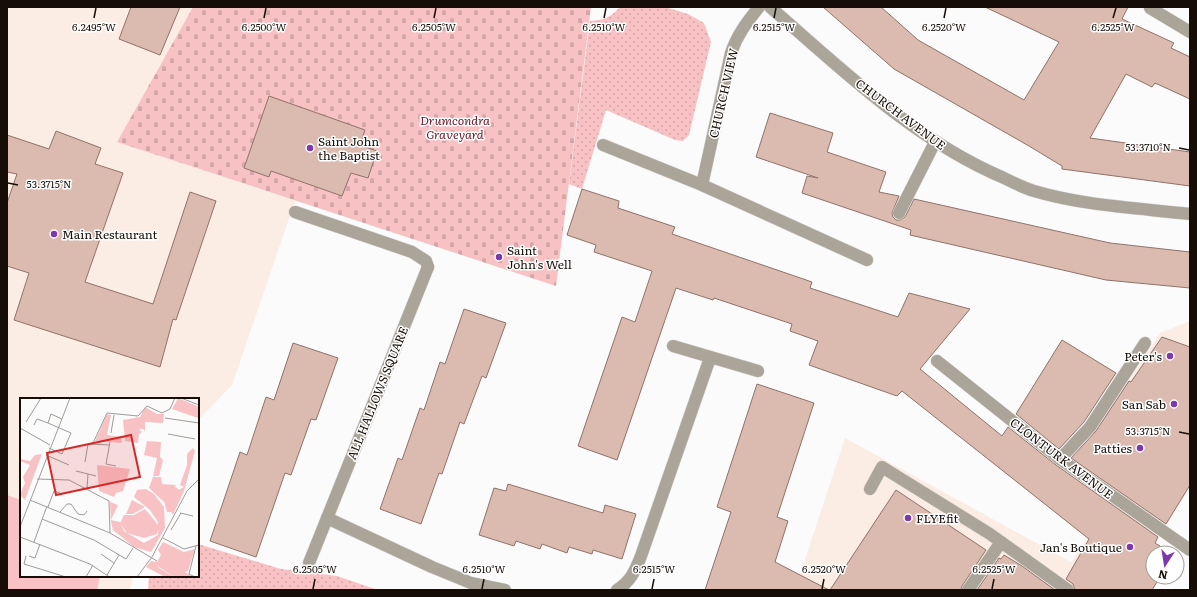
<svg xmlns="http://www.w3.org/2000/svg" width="1197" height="597" font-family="Literata,serif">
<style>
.built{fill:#fbede3}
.green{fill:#f8c2c5}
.cemetery{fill:url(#cemetery-stones)}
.park{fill:url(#park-dots)}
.building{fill:#dbbab0;stroke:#907269}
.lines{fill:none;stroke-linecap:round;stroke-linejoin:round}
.lane-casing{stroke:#d6d5d4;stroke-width:13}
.street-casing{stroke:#d6d5d4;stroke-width:13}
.lane{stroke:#aba599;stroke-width:12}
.street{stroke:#aba599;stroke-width:12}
.ticks{fill:none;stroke:#160d07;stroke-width:1.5}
.poi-dot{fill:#7b39ad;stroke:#fff;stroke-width:1.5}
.labels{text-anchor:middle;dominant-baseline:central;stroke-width:3;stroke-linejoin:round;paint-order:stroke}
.street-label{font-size:12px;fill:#160d07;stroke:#fff}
.park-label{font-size:12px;font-style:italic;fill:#6a1a29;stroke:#fff}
.poi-label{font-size:12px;fill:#160d07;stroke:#fff;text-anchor:start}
.inset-road{fill:none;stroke:#9f9c99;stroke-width:1}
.view{fill:#d62828;fill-opacity:0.15;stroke:#d62828;stroke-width:2}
.inset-edge{fill:none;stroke:#160d07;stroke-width:2}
.ticks-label{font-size:10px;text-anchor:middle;fill:#160d07;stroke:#fff;stroke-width:3;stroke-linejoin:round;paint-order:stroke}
</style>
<defs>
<pattern id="cemetery-stones" width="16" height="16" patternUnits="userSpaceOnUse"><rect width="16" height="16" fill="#f8c2c5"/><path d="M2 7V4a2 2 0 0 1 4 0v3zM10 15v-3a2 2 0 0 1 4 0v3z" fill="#d4a6a8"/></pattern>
<pattern id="park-dots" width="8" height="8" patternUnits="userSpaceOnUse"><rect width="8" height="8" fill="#f8c2c5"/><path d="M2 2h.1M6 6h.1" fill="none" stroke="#d4a6a8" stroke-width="1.8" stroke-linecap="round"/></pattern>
</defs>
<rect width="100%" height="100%" fill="#fbfbfb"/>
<g class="built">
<polygon points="7,7 193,7 117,142 295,201 232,385 198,420 198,399 21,399 21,576 133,576 130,590 7,590"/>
<polygon points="1190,321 1190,488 1124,590 795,590 845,438 1071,562 1114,499 1071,467 1160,333"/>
</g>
<polygon class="green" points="7,495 21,500 21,576 100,576 97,590 7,590"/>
<polygon class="cemetery" points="193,7 591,7 556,286 117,142"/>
<g class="park">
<path d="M620 7H665L688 14 704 23 711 42 689 135 683 141 675 140 606 110 582 189 569 184 590 21C604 20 610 18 620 7Z"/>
<polygon points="198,544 281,569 337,576 378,590 148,590 149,576 198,576"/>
</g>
<g class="building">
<polygon points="131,7 180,7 160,55 119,39"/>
<polygon points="823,7 881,7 918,40 1024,100 1059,42 985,7 1128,7 1122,19 1174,43 1171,48 1190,57 1190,99 1155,83 1152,87 1126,74 1090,138 1190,152 1190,186 1062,169 1062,166 1029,146 894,69"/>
<polygon points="269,96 365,130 360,145 377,151 368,178 351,173 342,196 271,171 269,177 244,168"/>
<polygon points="770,113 833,133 827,152 886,172 879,192 899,196 892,213 893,217 896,220 900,220 905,217 914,199 1110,243 1190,252 1190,288 1106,280 910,235 911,230 802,193 807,176 818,178 756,157"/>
<polygon points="56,131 101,148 95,164 123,173 85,282 153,304 190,192 216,201 176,320 173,319 160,367 14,320 29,273 7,266 7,203 17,174 7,172 7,135 49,149"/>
<polygon points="582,189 619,201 618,208 675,227 672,234 812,282 810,288 898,317 909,293 970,309 920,369 1002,436 1008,427 1056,465 1158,537 1155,543 1171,553 1153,553 1153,577 1160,577 1152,590 1075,590 1073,584 1066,579 1089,539 902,391 897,396 809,365 818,341 790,331 792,324 714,298 713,300 676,288 617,460 578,446 622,317 635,322 652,271 594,252 596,245 567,235"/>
<polygon points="464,309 506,323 486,378 482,376 464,424 460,422 442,474 439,473 421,524 380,509 398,458 402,460 420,408 424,410 440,362 445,364"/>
<polygon points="1162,337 1190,347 1190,485 1166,524 1071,458 1096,431 1129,381 1131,382"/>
<polygon points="1062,340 1116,373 1084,422 1059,449 1016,414"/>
<polygon points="293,343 338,358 316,420 311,419 291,475 285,473 256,557 210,541 240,452 247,455 266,397 274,400"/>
<polygon points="757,384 814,403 777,517 788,521 775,562 829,590 705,590 731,512 717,507"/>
<polygon points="508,484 603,513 605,505 636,514 622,559 593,550 592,554 569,547 567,553 542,544 540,549 516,541 514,546 479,535 494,488 506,491"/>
<polygon points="896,490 986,550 962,586 961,590 830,590"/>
<polygon points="1004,555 1022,566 1055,590 977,590 999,558 1001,559"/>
</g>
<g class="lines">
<defs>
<g id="lane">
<polyline points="1150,8 1190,32"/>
<polyline points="295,212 412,252 426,261 428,267"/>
<polyline points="899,213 935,142"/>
<polyline points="1060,459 1090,427 1145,343"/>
<polyline points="870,489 882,467 990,534 1001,542"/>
<polyline points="968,590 1001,542 1068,590"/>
</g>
<g id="street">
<path d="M770 7C843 70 914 140 1004 178 1014 183 1024 188 1034 191 1085 206 1138 208 1190 214"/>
<polyline points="603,145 702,185 867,260"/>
<path d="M702 185 731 53C737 35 747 22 759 7"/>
<polyline points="673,346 758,371"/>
<polyline points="937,361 1060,459 1190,550"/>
<polyline points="327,518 432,567 471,583 505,590"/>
<polyline points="309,563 428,267"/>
<path d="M617 590C631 581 635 571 641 556L710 358"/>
</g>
</defs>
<use href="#lane" class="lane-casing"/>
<use href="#street" class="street-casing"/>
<use href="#lane" class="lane"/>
<use href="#street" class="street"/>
</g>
<path class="ticks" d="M94 18 96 8M264 18 266 8M434 18 436 8M604 18 606 8M774 18 776 8M944 18 946 8M1113 18 1116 8M1179 148 1189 150M8 183 18 185M1179 432 1189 434M313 589 315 579M482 589 484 579M652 589 654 579M822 589 824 579M992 589 994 579"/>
<g class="poi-dot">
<circle cx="310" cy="148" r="4"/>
<circle cx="54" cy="234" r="4"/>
<circle cx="499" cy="257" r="4"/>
<circle cx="1170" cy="356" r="4"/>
<circle cx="1174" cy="404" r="4"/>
<circle cx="1140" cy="448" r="4"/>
<circle cx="908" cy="518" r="4"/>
<circle cx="1130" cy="547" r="4"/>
</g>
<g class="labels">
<g class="street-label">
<text transform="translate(723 93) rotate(-77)">CHURCH VIEW</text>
<text transform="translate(901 114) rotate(37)">CHURCH AVENUE</text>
<text transform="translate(377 393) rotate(-68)">ALL HALLOWS SQUARE</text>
<text transform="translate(1062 458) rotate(37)">CLONTURK AVENUE</text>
</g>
<g class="park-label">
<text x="455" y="120">Drumcondra<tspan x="455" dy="14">Graveyard</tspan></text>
</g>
<g class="poi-label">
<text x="318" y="141">Saint John<tspan x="318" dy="14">the Baptist</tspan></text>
<text x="62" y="234">Main Restaurant</text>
<text x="507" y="250">Saint<tspan x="507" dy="14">John's Well</tspan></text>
<text x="1162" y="356" text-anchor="end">Peter's</text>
<text x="1166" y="404" text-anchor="end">San Sab</text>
<text x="1132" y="448" text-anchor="end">Patties</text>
<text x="916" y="518">FLYEfit</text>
<text x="1122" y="547" text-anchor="end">Jan's Boutique</text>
</g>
</g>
<g transform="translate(20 398)">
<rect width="179" height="179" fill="#fbfbfb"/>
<path d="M158 0 179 9 178 20 152 11ZM125 9 137 16H144L143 25 125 24V35L124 31H119L122 34 119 36 118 45 105 43 103 22 120 19ZM127 43 141 44 140 59 143 62 139 78H133L137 60 124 57ZM133 79H141L142 86 156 87 144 104 129 90ZM126 91 134 96 144 109 141 111 138 124 130 112 114 99 117 92ZM112 102 125 109 113 116H106ZM125 111 139 128 137 136 124 140 107 135 100 125 104 117H114ZM143 144 164 154 175 151 168 173 165 174 173 179H154L139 169 137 164 141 157 138 152Z" fill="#f8c2c5"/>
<path d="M173 50 175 53 164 93 153 117 151 114H147L144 103 151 90 156 89 159 92 164 89 160 87 167 67V56ZM22 56 10 88 5 102 0 97 5 85 3 79 10 67 0 63V61L10 63 15 57ZM90 104 98 107 91 122 100 124 104 133 124 145 138 137V118L141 109H144L145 130 131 154 114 149 93 132 91 124ZM131 163 138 164 139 170 154 179H145L126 169Z" fill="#f8c2c5"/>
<path d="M77 67 110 71 103 93 96 95 94 99 79 93Z" fill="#f8c2c5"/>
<path d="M87 16 91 17 87 37 101 39 102 45 75 43Z" fill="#f8c2c5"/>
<path class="inset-road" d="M161 0 179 7M145 20 179 25M6 24 21 0M14 27 17 21 28 25M0 30 30 47M91 35 94 17M148 36 175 41M90 44 86 66 96 68M73 45 87 15 118 18 127 8 142 15 150 11 155 0M29 50 42 56 51 35 28 25 31 16 42 21M26 57 49 67M65 64 68 46 90 47M56 73 76 78M17 81 49 82 89 103 90 135 137 163M67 90 68 76M10 102 90 135M28 109 34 93 40 95M40 114 47 106H51L58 116 64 117 67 113M160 115 173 118M22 121 74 142 106 161 113 150M0 129 50 0M151 132 161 115M0 139 70 166 88 178M143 140 164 151 179 147M14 144 27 108M81 156 94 165M6 158 4 166 46 179M9 158 15 160 20 146M87 177 99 157M66 179 73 167M117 179 132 159 167 93 179 81M175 179 169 176 176 148"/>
<path class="view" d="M111 37 120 79 36 97 27 55Z"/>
<rect width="179" height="179" class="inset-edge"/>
</g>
<g class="ticks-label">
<text x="94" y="31">6.2495°W</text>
<text x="264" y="31">6.2500°W</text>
<text x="434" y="31">6.2505°W</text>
<text x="604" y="31">6.2510°W</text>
<text x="774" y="31">6.2515°W</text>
<text x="944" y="31">6.2520°W</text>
<text x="1113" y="31">6.2525°W</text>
<text x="1148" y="151">53.3710°N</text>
<text x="49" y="188">53.3715°N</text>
<text x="1148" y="435">53.3715°N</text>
<text x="315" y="573">6.2505°W</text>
<text x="484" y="573">6.2510°W</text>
<text x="654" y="573">6.2515°W</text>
<text x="824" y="573">6.2520°W</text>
<text x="994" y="573">6.2525°W</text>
</g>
<rect width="1197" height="597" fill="none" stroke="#160d07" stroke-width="16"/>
<g transform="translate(1165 565) rotate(192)"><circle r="19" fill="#ffffff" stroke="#a29e9c"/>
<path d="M0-3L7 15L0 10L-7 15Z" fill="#7b39ad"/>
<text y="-6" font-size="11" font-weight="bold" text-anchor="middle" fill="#160d07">N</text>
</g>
</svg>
